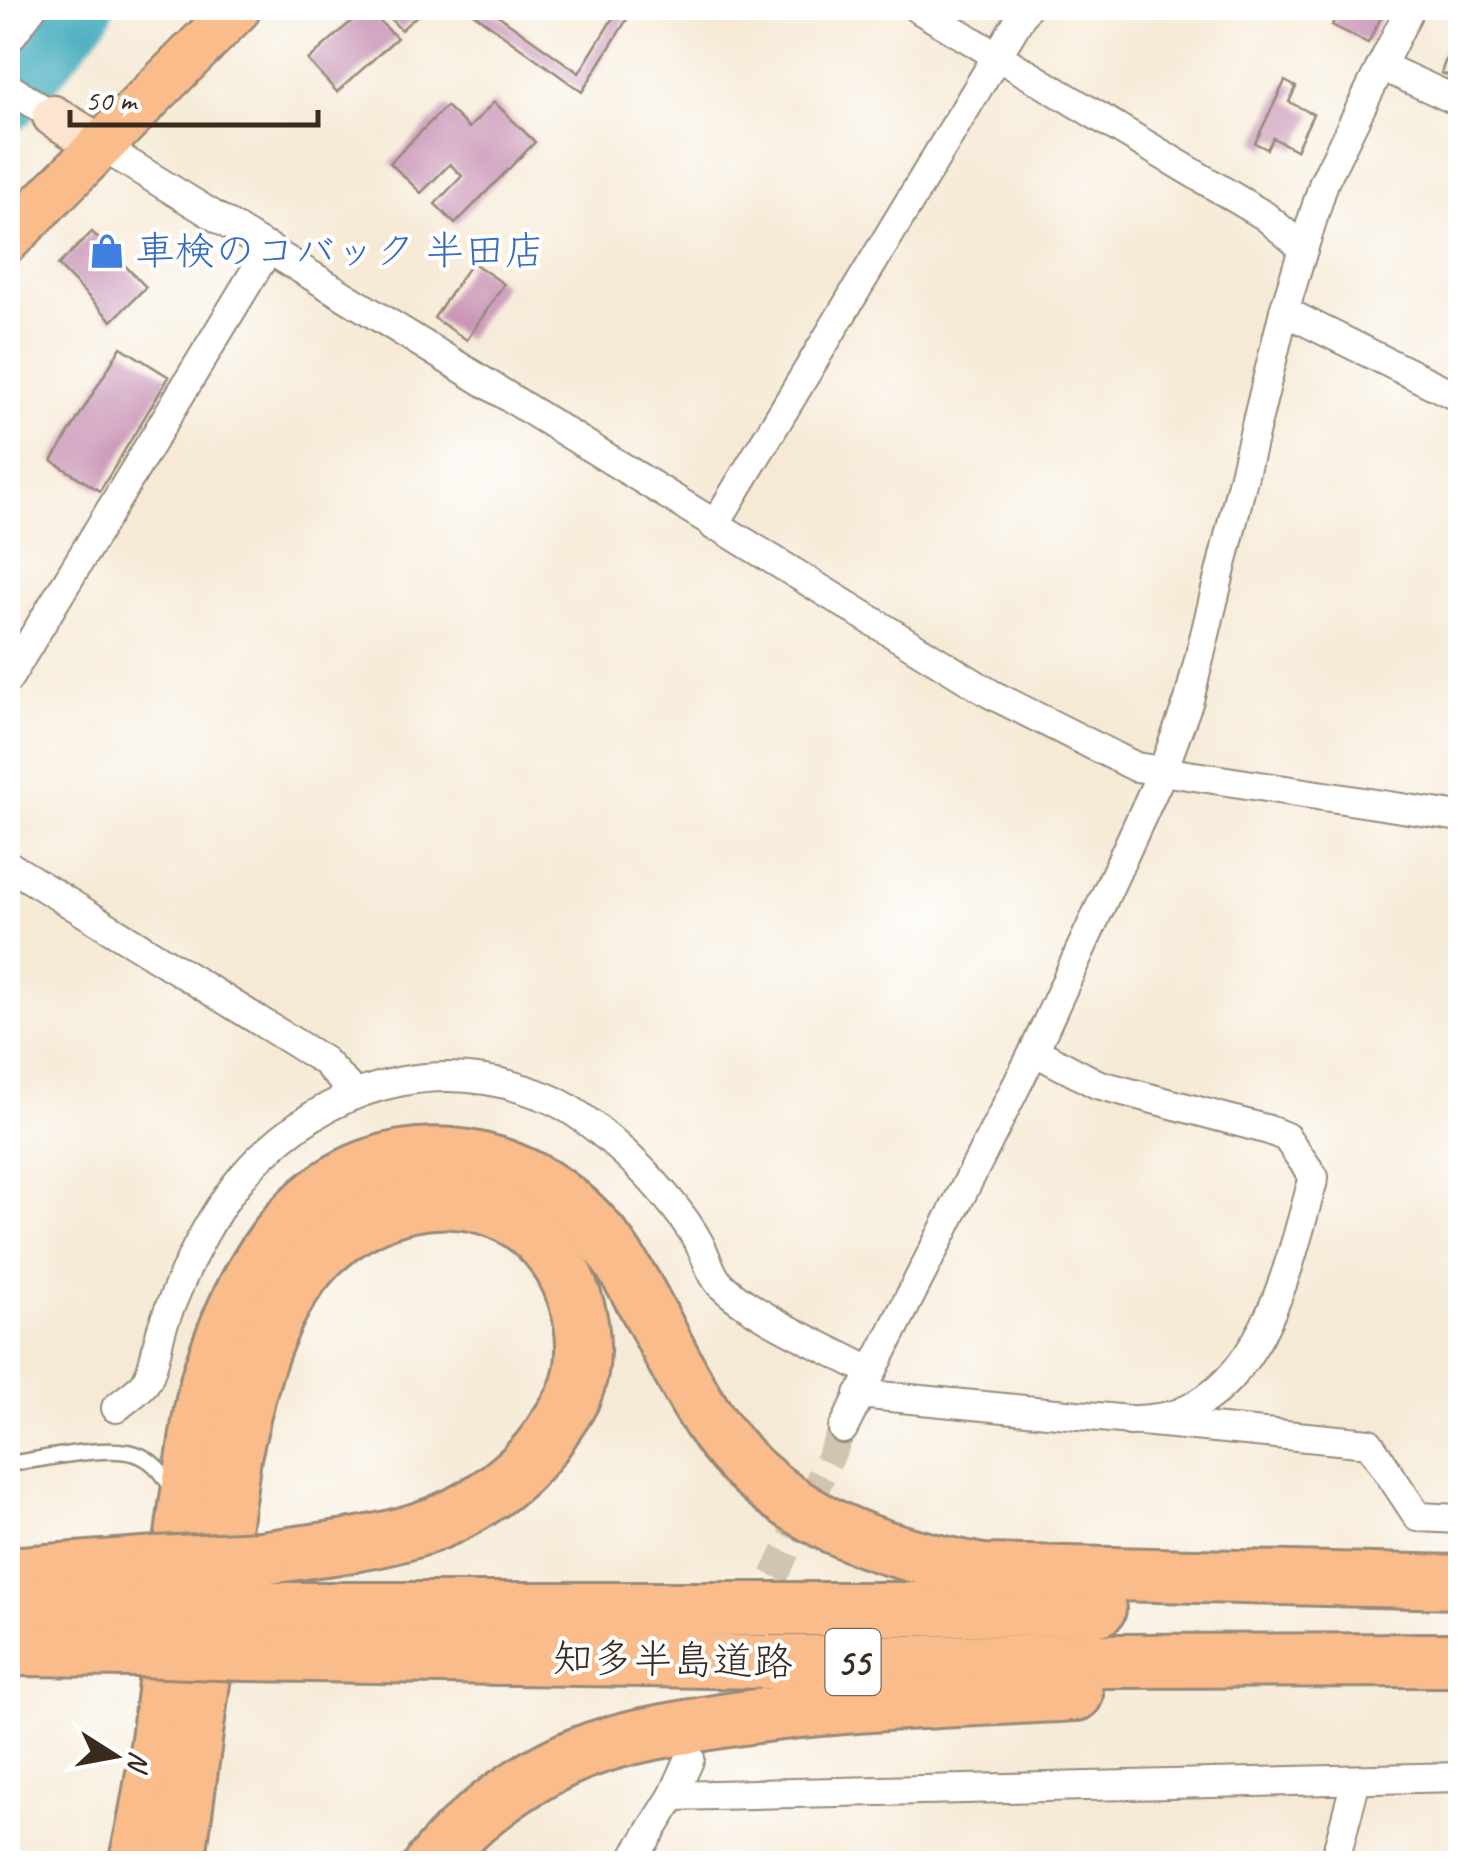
<svg xmlns="http://www.w3.org/2000/svg" width="1468" height="1871" font-family="Caveat,'Klee One',sans-serif">
<style>
.lines{fill:none;stroke-linecap:round;stroke-linejoin:round}
.river{stroke:#3ca9bb;stroke-width:60}
.building{fill:#c892b4}
.street-tunnel{stroke:#d1c4b1;stroke-width:28;stroke-dasharray:28 14;stroke-linecap:butt}
.lane-casing{stroke:#988a7a;stroke-width:19}
.street-casing{stroke:#988a7a;stroke-width:32}
.secondary-casing{stroke:#988a7a;stroke-width:45}
.primary-casing{stroke:#988a7a;stroke-width:50}
.highway-casing{stroke:#988a7a;stroke-width:58}
.lane{stroke:#fff;stroke-width:14}
.street{stroke:#fff;stroke-width:28}
.secondary{stroke:#fde4d0;stroke-width:40}
.primary{stroke:#f9bc8a;stroke-width:45}
.highway{stroke:#f9bc8a;stroke-width:52}
.highway-bridge-casing{stroke:#988a7a;stroke-width:58;stroke-linecap:butt}
.highway-bridge{stroke:#f9bc8a;stroke-width:52}
.labels{text-anchor:middle;dominant-baseline:central;stroke-width:8;stroke-linejoin:round;paint-order:stroke}
.shield{fill:#fff;stroke:#766a62;stroke-width:2.5}
.shield-label{font-size:38px;font-weight:bold;fill:#3b2a1e}
.shop-label{font-size:40px;fill:#366cbe;stroke:#fff;text-anchor:start}
.street-label{font-size:40px;fill:#3b2a1e;stroke:#fff}
</style>
<rect width="100%" height="100%" fill="#fff"/>
<filter id="ink" filterUnits="userSpaceOnUse"><feTurbulence type="fractalNoise" baseFrequency=".01" numOctaves="2"/><feDisplacementMap in="SourceGraphic" scale="20" xChannelSelector="R" yChannelSelector="G"/><feConvolveMatrix kernelMatrix="1 2 1 2 8 2 1 2 1" color-interpolation-filters="sRGB"/></filter>
<filter id="wash" filterUnits="userSpaceOnUse"><feTurbulence type="fractalNoise" baseFrequency=".0048" numOctaves="4" result="noise"/><feDisplacementMap in="SourceGraphic" scale="40" xChannelSelector="R" yChannelSelector="G"/><feGaussianBlur stdDeviation="2.25" result="paint"/><feColorMatrix in="noise" values="0 0 0 0 0 0 0 0 0 0 0 0 0 0 0 0 0 1.4 0 .05"/><feComposite in="paint" operator="in"/></filter>
<g filter="url(#wash)">
<rect width="100%" height="100%" fill="#f6ead6"/>
<g class="lines">
<polyline class="river" points="8,102 84,8"/>
</g>
<g id="blocks">
<g class="building">
<polygon points="366,8 397,38 337,92 308,60"/>
<polygon points="380,8 413,8 419,14 401,30"/>
<polygon points="466,8 488,8 579,73 619,8 634,8 582,92"/>
<polygon points="1341,8 1386,8 1368,43 1332,25"/>
<polygon points="1448,53 1460,58 1460,80 1441,73"/>
<polygon points="1285,81 1296,87 1289,102 1313,114 1296,150 1273,138 1267,149 1255,143"/>
<polygon points="494,102 535,142 455,224 435,204 462,176 450,164 421,193 390,163 446,106 469,128"/>
<polygon points="92,232 146,287 112,321 58,265"/>
<polygon points="472,262 504,284 467,340 434,318"/>
<polygon points="121,347 169,377 100,491 52,461"/>
</g>
</g>
</g>
<g filter="url(#ink)">
<use href="#blocks" fill-opacity="0" stroke="#988a7a" stroke-width="2.5"/>
<g class="lines">
<polyline class="street-tunnel" points="703,1729 843,1429"/>
<defs>
<path id="lane" d="M8 1464C41 1460 112 1442 141 1456 156 1463 166 1477 173 1491"/>
<g id="street">
<polyline points="917,8 1265,216 1303,248"/>
<polyline points="8,40 32,8"/>
<polyline points="1381,66 1460,102"/>
<polyline points="8,87 53,116"/>
<polyline points="101,146 991,694 1136,767 1460,817"/>
<polyline points="1284,311 1460,398"/>
<polyline points="714,526 1026,8"/>
<polyline points="8,679 269,248"/>
<polyline points="8,865 324,1061 354,1093"/>
<path d="M1034 1051 1097 1084 1269 1130 1286 1137 1314 1177C1291 1256 1268 1376 1182 1412 1167 1419 1146 1419 1129 1421"/>
<polyline points="859,1394 1369,1443 1418,1517 1460,1519"/>
<path d="M116 1408C125 1400 138 1392 145 1383 155 1368 157 1342 163 1325 186 1264 218 1195 267 1151 345 1079 448 1056 548 1098 585 1113 638 1163 664 1194 676 1208 690 1226 699 1243 706 1255 710 1273 719 1283 750 1315 829 1349 870 1371"/>
<polyline points="843,1429 1034,1051 1163,770 1189,700 1284,311 1324,182 1410,8"/>
<polyline points="673,1796 1460,1777"/>
<polyline points="630,1864 673,1796 690,1758"/>
<polyline points="1334,1864 1356,1780"/>
</g>
<polyline id="secondary" points="53,116 101,146"/>
<polyline id="primary" points="8,239 238,8"/>
<g id="highway">
<polyline points="8,1574 157,1563"/>
<polyline points="8,1605 146,1607"/>
<polyline points="256,1609 1099,1609"/>
<polyline points="8,1649 138,1650"/>
<polyline points="246,1654 774,1662 1460,1660"/>
<path d="M135 1864C167 1734 169 1599 192 1468 197 1438 200 1405 209 1375 227 1319 252 1262 293 1217 382 1122 524 1140 602 1237 657 1306 681 1400 743 1463 812 1531 889 1553 982 1571L1460 1582"/>
<path d="M178 1864 234 1457C248 1393 263 1327 303 1274 378 1177 532 1170 575 1299 585 1329 587 1366 574 1395 569 1407 561 1417 554 1428 526 1475 470 1514 417 1530 367 1546 313 1550 261 1558"/>
<path d="M431 1864C465 1822 514 1784 563 1761 607 1740 656 1732 703 1724 826 1703 951 1701 1076 1694"/>
</g>
</defs>
<use href="#lane" class="lane-casing"/>
<use href="#street" class="street-casing"/>
<use href="#secondary" class="secondary-casing"/>
<use href="#primary" class="primary-casing"/>
<use href="#highway" class="highway-casing"/>
<use href="#lane" class="lane"/>
<use href="#street" class="street"/>
<use href="#secondary" class="secondary"/>
<use href="#primary" class="primary"/>
<use href="#highway" class="highway"/>
<defs>
<g id="highway-bridge">
<polyline points="157,1563 261,1558"/>
<polyline points="146,1607 256,1609"/>
<polyline points="138,1650 246,1654"/>
</g>
</defs>
<use href="#highway-bridge" class="highway-bridge-casing"/>
<use href="#highway-bridge" class="highway-bridge"/>
</g>
</g>
<defs>
<symbol id="shop-bare" viewBox="-9 -9 18 18"><path d="M-5-2.5h2.3a2.7 3.5 0 0 1 5.4 0H5L5.5 6h-11ZM-1.5-2.5h3a1.5 2.3 0 0 0-3 0Z" fill="#3f7fe0" stroke="#fff" stroke-width="2.5" paint-order="stroke"/></symbol>
</defs>
<g fill-rule="evenodd">
<use href="#shop-bare" x="82" y="226" width="50" height="50"/>
</g>
<g class="labels">
<rect class="shield" x="825.5" y="1629" width="55" height="66" rx="8"/>
<g class="shield-label">
<text x="853" y="1662">55</text>
</g>
<g class="shop-label">
<text x="135" y="251">車検のコバック 半田店</text>
</g>
<g class="street-label">
<text transform="translate(673 1660) rotate(1)">知多半島道路</text>
</g>
</g>
<rect width="1468" height="1871" fill="none" stroke="#fff" stroke-width="40"/>
<g transform="translate(115 1756) rotate(101)" stroke="#ffffff" stroke-width="8" paint-order="stroke">
<path d="M0-8L18 38L0 25L-18 38Z" fill="#3b2a1e"/>
<text y="-15" font-size="28" font-weight="bold" text-anchor="middle" fill="#3b2a1e">N</text>
</g>
<path d="M70 110v15h248v-15" fill="none" stroke="#3b2a1e" stroke-width="5"/>
<text x="85" y="110" font-size="30" fill="#3b2a1e" stroke="#ffffff" stroke-width="8" paint-order="stroke">50 m</text>
</svg>
